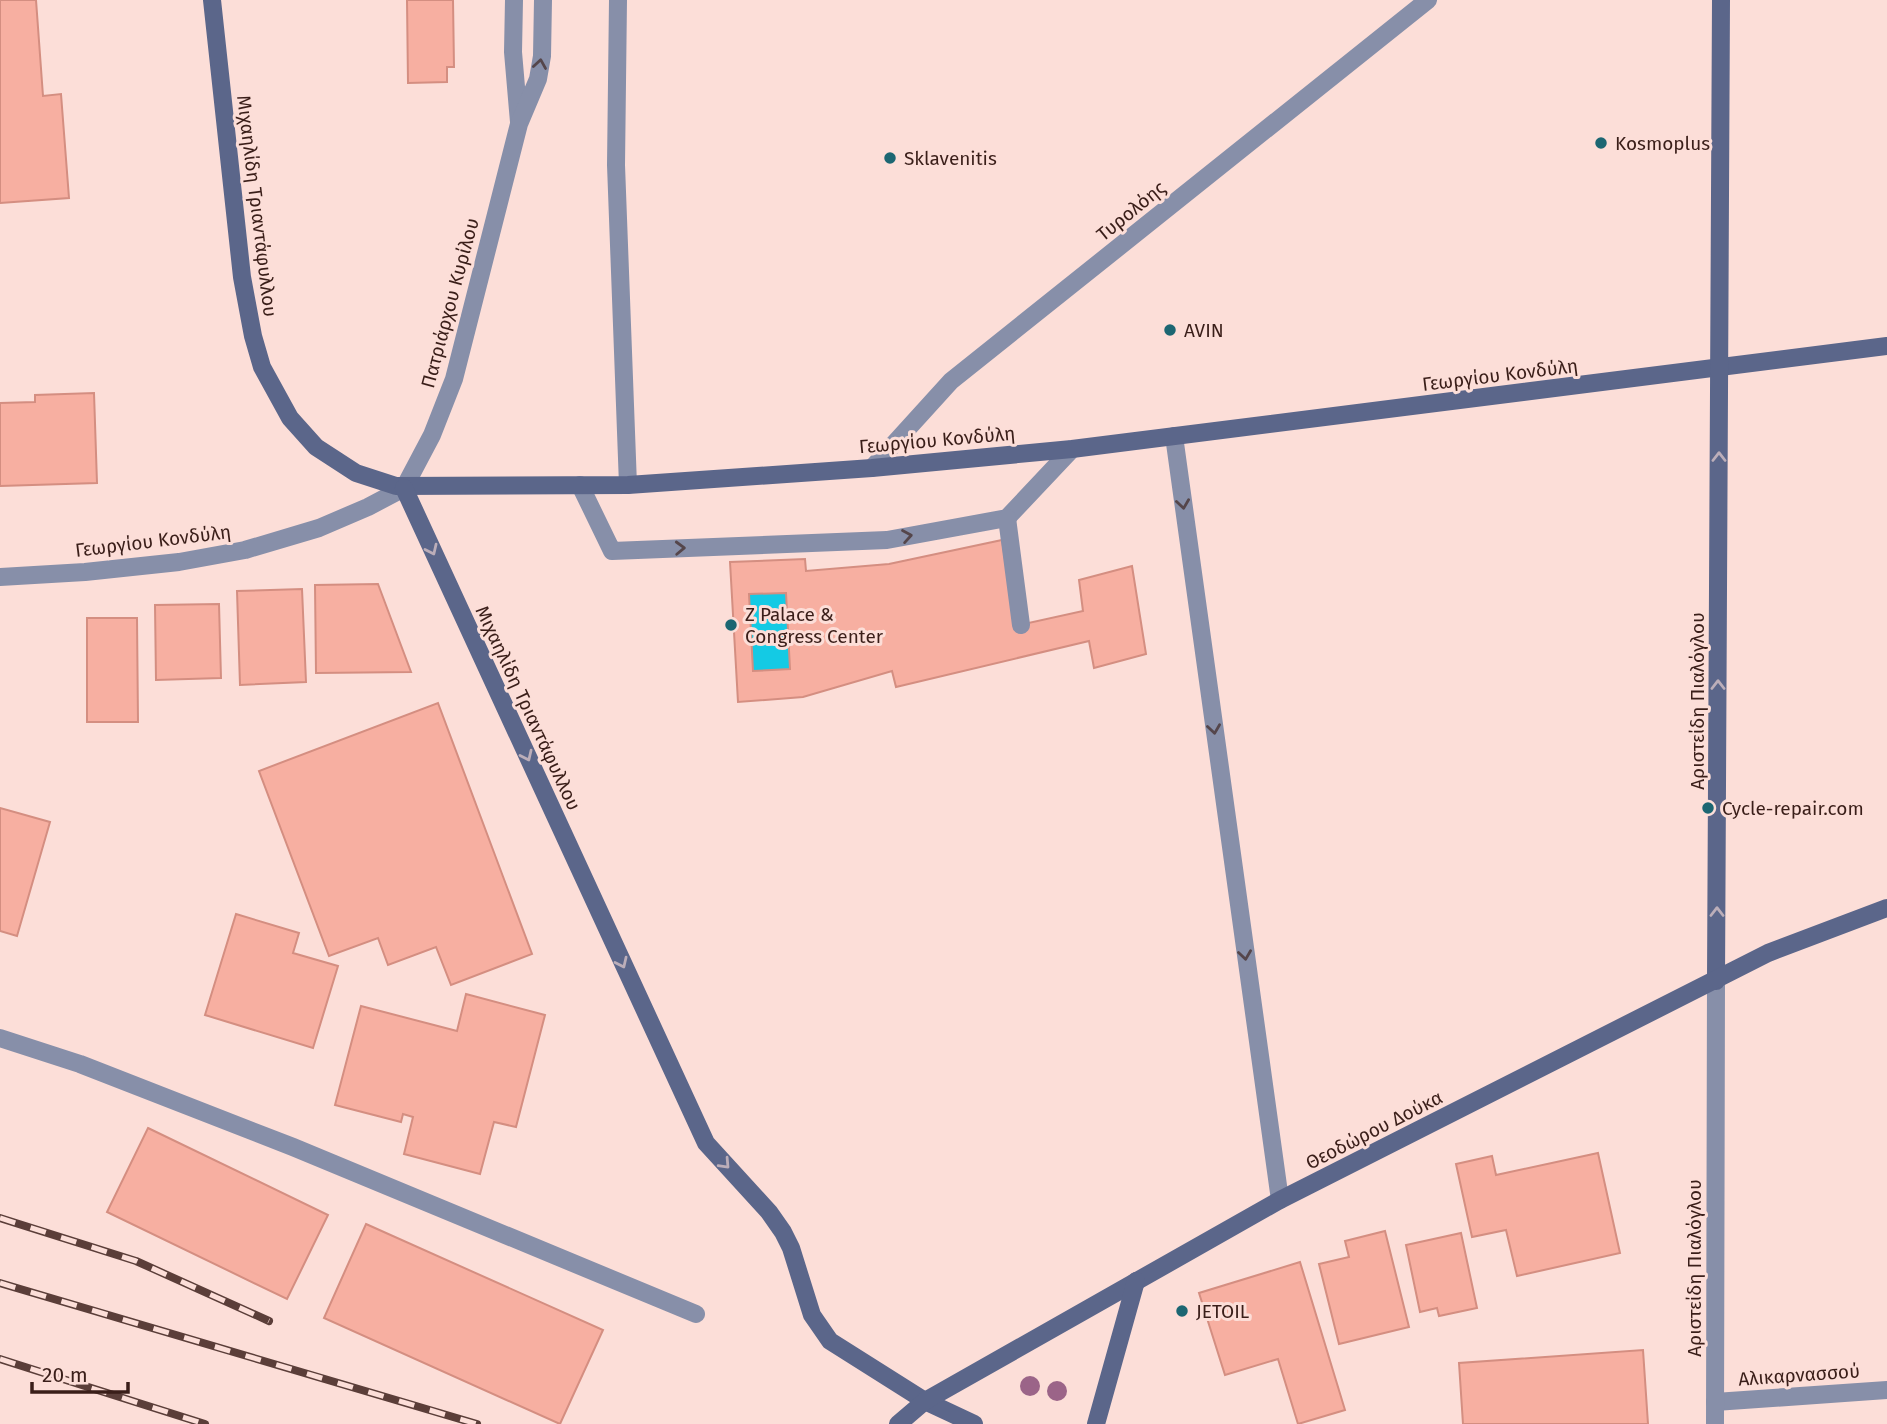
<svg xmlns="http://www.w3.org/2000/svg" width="1887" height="1424" font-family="'Fira Sans',sans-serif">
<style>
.water{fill:#14cae4}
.building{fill:#f7afa1;stroke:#d48e81;stroke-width:2;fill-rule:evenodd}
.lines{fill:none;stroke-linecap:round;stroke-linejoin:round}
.lane{stroke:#878fa9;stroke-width:18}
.street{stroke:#878fa9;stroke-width:18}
.secondary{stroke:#5b668a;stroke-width:18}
.rail-casing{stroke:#5b3e39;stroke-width:8}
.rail{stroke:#fcded8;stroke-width:5;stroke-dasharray:16;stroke-linecap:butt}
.tree{fill:#9b6488}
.oneway{stroke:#55464b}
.oneway2{stroke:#bcaeb9}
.poi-dot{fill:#1c6672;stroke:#fcded8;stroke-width:2.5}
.labels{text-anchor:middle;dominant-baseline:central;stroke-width:6;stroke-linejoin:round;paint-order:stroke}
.poi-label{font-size:19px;fill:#3a1e19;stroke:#fcded8;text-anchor:start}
.street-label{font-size:19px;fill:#3a1e19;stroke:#fcded8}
</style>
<rect width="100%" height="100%" fill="#fcded8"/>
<polygon class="water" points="786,593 790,669 753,671 749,594"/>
<g class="building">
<polygon points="0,0 36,0 43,96 61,94 69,198 0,203"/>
<polygon points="407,0 453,0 454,67 447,67 447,82 408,83"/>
<polygon points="94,393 97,483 0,486 0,403 35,402 35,395"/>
<path d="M1002 540 1015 626 1083 611 1079 580 1132 566 1146 654 1094 668 1089 641 896 687 892 671 803 697 738 702 730 562 805 559 806 571 889 564ZM786 593 790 669 753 671 749 594Z"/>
<polygon points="378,584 411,672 316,673 315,585"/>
<polygon points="302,589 306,682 240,685 237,591"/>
<polygon points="219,604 221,678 156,680 155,605"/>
<polygon points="87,618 137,618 138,722 87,722"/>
<polygon points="438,703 532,954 451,985 436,947 388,965 378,938 329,956 259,771"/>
<polygon points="0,808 50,822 17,936 0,931"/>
<polygon points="236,914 299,933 293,953 338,966 313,1048 205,1015"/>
<polygon points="466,994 545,1015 516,1127 494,1122 480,1174 404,1154 413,1117 403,1114 401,1122 335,1105 361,1006 457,1031"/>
<polygon points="148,1128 328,1215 287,1299 107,1212"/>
<polygon points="1598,1153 1620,1253 1517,1276 1506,1230 1472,1237 1456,1164 1492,1156 1496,1175"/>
<polygon points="366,1224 603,1330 560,1424 324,1318"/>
<polygon points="1385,1231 1409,1327 1339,1344 1319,1264 1349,1257 1345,1241"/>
<polygon points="1461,1233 1477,1308 1439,1316 1437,1308 1420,1312 1406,1245"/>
<polygon points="1300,1262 1345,1410 1298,1424 1278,1359 1225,1375 1199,1293"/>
<polygon points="1643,1350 1648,1424 1463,1424 1459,1363"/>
</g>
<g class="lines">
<g class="lane">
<polyline points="580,485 612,551 887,540 1007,518 1072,449"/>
<polyline points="1007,518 1021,625"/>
</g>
<g class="street">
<polyline points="514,0 513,52 519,122"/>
<polyline points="618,0 616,165 628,485"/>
<polyline points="1174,436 1280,1200"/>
<polyline points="872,468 951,381 1428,0"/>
<polyline points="0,577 85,572 179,562 245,550 319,528 368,507 404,488 432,435 454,379 519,124 538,79 542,56 543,0"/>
<polyline points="0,1038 80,1064 293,1147 696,1314"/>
<polyline points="1715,1402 1887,1390"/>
<polyline points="1715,1424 1716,981"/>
</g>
<g class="secondary">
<polyline points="212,0 242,277 253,336 262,367 290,418 316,447 356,473 396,486 628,485 872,468 1072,449 1887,346"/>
<polyline points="404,488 706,1143 769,1212 783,1232 791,1248 812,1315 830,1341 925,1401 974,1424"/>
<polyline points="1716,981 1721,0"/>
<polyline points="898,1424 925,1401 1280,1200 1768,953 1887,908"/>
<polyline points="1096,1424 1136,1281"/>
</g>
<defs>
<g id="rail">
<polyline points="0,1218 136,1261 269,1321"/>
<polyline points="0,1283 477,1424"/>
<polyline points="0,1359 205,1424"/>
</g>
</defs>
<use href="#rail" class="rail-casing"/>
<use href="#rail" class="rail"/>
</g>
<g class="tree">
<circle cx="1030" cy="1386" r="10"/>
<circle cx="1057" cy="1391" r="10"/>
</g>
<defs><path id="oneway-chevron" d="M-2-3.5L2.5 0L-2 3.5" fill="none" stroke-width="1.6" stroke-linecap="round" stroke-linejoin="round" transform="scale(1.75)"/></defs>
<g class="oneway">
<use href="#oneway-chevron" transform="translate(540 64) rotate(-81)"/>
<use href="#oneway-chevron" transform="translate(1183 504) rotate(82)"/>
<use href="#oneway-chevron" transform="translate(907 536) rotate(-10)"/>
<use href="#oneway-chevron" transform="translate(680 548) rotate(-2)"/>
<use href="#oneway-chevron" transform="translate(1214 729) rotate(82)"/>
<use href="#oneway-chevron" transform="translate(1245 955) rotate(82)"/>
</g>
<g class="oneway2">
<use href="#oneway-chevron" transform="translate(1719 457) rotate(-90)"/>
<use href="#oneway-chevron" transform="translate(432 550) rotate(65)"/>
<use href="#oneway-chevron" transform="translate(1718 685) rotate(-90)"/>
<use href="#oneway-chevron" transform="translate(527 756) rotate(65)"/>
<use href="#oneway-chevron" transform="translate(1717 912) rotate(-90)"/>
<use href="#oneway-chevron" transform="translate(622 963) rotate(65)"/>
<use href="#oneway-chevron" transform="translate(725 1164) rotate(47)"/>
</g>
<g class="poi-dot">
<circle cx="1601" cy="143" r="7"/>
<circle cx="890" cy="158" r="7"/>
<circle cx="1170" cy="330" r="7"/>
<circle cx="731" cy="625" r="7"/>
<circle cx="1708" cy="808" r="7"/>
<circle cx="1182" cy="1311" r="7"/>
</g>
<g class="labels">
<g class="poi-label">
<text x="1615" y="143">Kosmoplus</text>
<text x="904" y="158">Sklavenitis</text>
<text x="1184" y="330">AVIN</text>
<text x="745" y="614">Z Palace &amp;<tspan x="745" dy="22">Congress Center</tspan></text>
<text x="1722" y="808">Cycle-repair.com</text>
<text x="1196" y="1311">JETOIL</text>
</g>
<g class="street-label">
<text transform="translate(257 206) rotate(83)">Μιχαηλίδη Τριαντάφυλλου</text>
<text transform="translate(1131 211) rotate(-39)">Τυρολόης</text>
<text transform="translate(450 303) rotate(-75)">Πατριάρχου Κυρίλου</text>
<text transform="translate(1500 375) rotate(-7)">Γεωργίου Κονδύλη</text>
<text transform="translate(937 440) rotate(-5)">Γεωργίου Κονδύλη</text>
<text transform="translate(153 541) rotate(-7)">Γεωργίου Κονδύλη</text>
<text transform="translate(1697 701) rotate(-90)">Αριστείδη Πιαλόγλου</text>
<text transform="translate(528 708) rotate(65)">Μιχαηλίδη Τριαντάφυλλου</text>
<text transform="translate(1374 1130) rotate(-27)">Θεοδώρου Δούκα</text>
<text transform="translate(1694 1268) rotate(-90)">Αριστείδη Πιαλόγλου</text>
<text transform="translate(1799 1375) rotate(-4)">Αλικαρνασσού</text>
</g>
</g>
<path d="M32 1382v10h96v-10" fill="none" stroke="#3a1e19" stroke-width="3.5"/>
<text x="42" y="1382" font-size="21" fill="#3a1e19" stroke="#fcded8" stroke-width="5" paint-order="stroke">20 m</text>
</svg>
